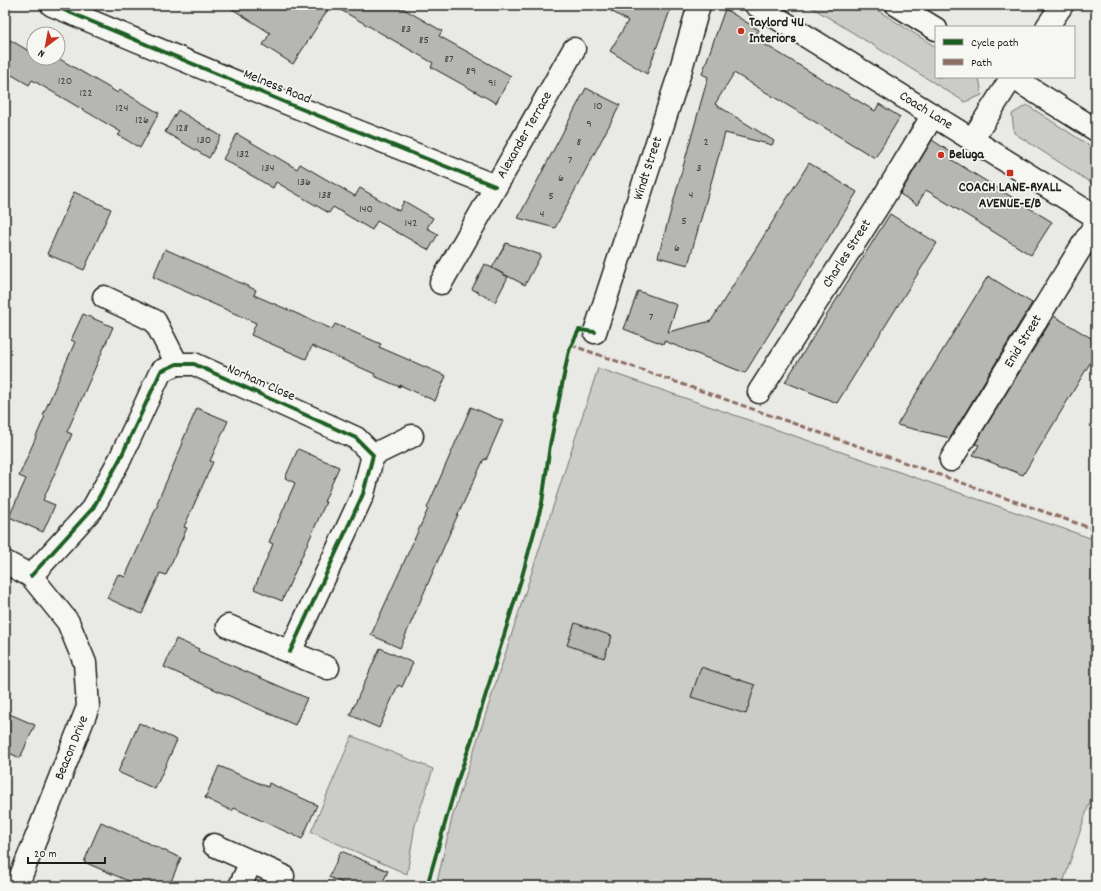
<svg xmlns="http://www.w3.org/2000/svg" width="1101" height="891" font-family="Dekko,sans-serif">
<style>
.green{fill:#cbcbc7;stroke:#747472}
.building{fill:#b6b6b3;stroke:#1c1c1c}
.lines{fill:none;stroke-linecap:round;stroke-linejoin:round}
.minor-casing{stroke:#1c1c1c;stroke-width:25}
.minor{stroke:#f6f6f2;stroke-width:22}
.quiet{stroke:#8d6e63;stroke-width:3;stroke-dasharray:6 3;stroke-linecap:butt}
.cycleway-casing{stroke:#f6f6f2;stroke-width:6}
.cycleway{stroke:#1b5e20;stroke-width:4}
.poi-dot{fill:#c8321e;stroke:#f6f6f2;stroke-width:1.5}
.labels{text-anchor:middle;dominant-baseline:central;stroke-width:3.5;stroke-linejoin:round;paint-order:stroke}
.number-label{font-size:12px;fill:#424242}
.poi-label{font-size:14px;font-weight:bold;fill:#1c1c1c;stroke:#f6f6f2;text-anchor:start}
.street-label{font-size:14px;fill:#1c1c1c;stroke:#f6f6f2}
</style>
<rect width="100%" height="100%" fill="#e9e9e5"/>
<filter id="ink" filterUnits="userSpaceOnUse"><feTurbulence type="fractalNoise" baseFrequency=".025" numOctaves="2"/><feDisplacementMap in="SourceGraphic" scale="8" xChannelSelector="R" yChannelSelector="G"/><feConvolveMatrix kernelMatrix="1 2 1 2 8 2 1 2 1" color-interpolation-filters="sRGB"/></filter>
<g filter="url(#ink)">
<g class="green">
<polygon points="808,5 869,5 936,47 936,77 979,77 982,95 965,102"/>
<polygon points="1027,105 1096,150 1096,186 1014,133 1012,114"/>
<polygon points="598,368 1096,540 1096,783 1062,886 436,886 452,818"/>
<polygon points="352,736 433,769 415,825 407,874 311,832"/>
</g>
<g class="building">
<polygon points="226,5 331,5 293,64 263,45 270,33"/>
<polygon points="332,5 397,5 442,31 439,36 511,76 496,103 431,67 433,63"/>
<polygon points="601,5 672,5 647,74 610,51 628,21"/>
<polygon points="725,9 759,30 754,38 875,111 879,104 900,117 875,158 734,73 715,104 774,141 772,145 725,133 688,265 658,257 708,77 702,74"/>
<polygon points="5,37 34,54 34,58 58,58 118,93 120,90 159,113 140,148 118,135 121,132 32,80 29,85 5,71"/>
<polygon points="586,88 620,105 601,141 555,228 518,218"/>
<polygon points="178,110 221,136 209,158 165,132"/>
<polygon points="237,134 297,169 300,164 355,196 360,188 399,211 404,201 433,218 427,228 438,234 429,250 377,221 372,230 333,207 329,213 276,182 273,188 223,159"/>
<polygon points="932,140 955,155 952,160 1052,222 1031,255 926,190 917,205 900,194"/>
<polygon points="809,163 857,192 745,373 664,341 663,344 624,329 638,291 677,305 668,332 711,321"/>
<polygon points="74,192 111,209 84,270 47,254"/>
<polygon points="890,214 937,243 837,403 785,382"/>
<polygon points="506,243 541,255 525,285 492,268"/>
<polygon points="165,249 256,290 254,295 332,329 335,324 381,344 379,347 446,376 435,401 400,385 400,387 374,376 375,374 312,346 306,359 251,335 256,323 153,277"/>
<polygon points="485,264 508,277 495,302 472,289"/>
<polygon points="988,276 1032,303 950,438 897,425"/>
<polygon points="83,314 113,327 67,432 72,434 43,500 55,505 43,532 9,517 26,479 19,476 45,416 43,415 75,342 71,340"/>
<polygon points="1054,316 1096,341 1096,353 1023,475 973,455 979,445 975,444"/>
<polygon points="471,407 503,421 486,460 484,459 455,521 400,648 371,635 428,509 427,508"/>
<polygon points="197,408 228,421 210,461 213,462 184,527 187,528 166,575 160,573 142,614 107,598 118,574 125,577 158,504 157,503 183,443 182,442"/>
<polygon points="298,449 339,467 324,502 326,502 282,601 254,589 273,544 269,542 295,483 285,478"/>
<polygon points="575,623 612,636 604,658 567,645"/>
<polygon points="176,639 199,649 198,651 307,698 295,725 164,667"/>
<polygon points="380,648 413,663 402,687 398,685 379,728 350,715"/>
<polygon points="701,667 755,685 746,714 691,697"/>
<polygon points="5,712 35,725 20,758 5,751"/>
<polygon points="139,723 177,740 155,789 118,772"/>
<polygon points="219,766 268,787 269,783 317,805 302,839 234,808 232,811 205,798"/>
<polygon points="101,822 181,858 169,886 140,886 84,862"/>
<polygon points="341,851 388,871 381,886 349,886 329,877"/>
</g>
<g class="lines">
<defs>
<g id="minor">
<polyline points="52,5 289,104 495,186"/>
<path id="s1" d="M756 5 1096 217"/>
<polyline points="897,5 936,29"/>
<polyline points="1047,27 1062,5"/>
<polyline points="1012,77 1096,130"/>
<polyline points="972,140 1012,77"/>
<path id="s2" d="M441 283 574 49"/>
<polyline points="104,297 155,321 177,364"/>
<path id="s3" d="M595 332 680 72 699 5"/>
<path id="s4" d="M759 392 883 198 933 115"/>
<polyline points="373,455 412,436"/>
<path id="s5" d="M951 460 1096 223"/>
<polyline points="5,562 31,576 68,622 85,663 88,707 17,886"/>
<polyline points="31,576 93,508 120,459 161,371 177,364 194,364 356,438 373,455 363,494 290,652"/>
<polyline points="228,626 328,668"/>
<polyline points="214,845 283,876"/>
<polyline points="240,886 251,862"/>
</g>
</defs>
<use href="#minor" class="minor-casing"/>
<use href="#minor" class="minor"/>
<polyline class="quiet" points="571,345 1096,530"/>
<defs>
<g id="cycleway">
<polyline points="52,5 289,104 495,186"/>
<polyline points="31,576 93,508 120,459 161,371 177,364 194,364 356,438 373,455 363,494 290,652"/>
<polyline points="427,886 456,785 472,739 521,580 542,503 550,445 568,355 570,348 579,330 595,332"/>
</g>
</defs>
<use href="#cycleway" class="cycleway-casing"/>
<use href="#cycleway" class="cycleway"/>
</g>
</g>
<g class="poi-dot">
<circle cx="741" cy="31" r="4"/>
<circle cx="941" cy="155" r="4"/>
<rect x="1006" y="169" width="8" height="8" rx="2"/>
</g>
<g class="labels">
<g class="number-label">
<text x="406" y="29">83</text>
<text x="424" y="40">85</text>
<text x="449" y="59">87</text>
<text x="471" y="71">89</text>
<text x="65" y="81">120</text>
<text x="492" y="83">91</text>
<text x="86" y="93">122</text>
<text x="598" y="106">10</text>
<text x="122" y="108">124</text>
<text x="142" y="120">126</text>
<text x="589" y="124">9</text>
<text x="182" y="128">128</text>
<text x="204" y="140">130</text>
<text x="579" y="142">8</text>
<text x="706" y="142">2</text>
<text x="243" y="154">132</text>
<text x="570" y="160">7</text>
<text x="268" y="168">134</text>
<text x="699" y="168">3</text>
<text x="561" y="178">6</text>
<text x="304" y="182">136</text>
<text x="325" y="195">138</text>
<text x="691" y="195">4</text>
<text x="551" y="196">5</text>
<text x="366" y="209">140</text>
<text x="542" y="214">4</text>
<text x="684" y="221">5</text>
<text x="411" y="223">142</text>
<text x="677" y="248">6</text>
<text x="651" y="317">7</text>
</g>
<g class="poi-label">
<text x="749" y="23">Taylord 4U<tspan x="749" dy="16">Interiors</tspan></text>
<text x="949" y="155">Beluga</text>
<text x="1010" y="188" text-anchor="middle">COACH LANE-RYALL<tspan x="1010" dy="16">AVENUE-E/B</tspan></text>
</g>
<g class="street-label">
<text transform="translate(277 87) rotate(22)">Melness Road</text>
<text stroke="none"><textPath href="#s1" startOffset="200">Coach Lane</textPath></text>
<text stroke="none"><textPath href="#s2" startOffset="170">Alexander Terrace</textPath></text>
<text stroke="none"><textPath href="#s3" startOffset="172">Windt Street</textPath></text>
<text stroke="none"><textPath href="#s4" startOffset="164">Charles Street</textPath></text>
<text stroke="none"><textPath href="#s5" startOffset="139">Enid Street</textPath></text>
<text transform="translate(261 383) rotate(24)">Norham Close</text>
<text transform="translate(72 748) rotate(-68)">Beacon Drive</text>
</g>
</g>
<rect width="1101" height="891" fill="none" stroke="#f6f6f2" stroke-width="20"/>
<rect x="10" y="10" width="1081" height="871" fill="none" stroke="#1c1c1c" stroke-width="1.5" filter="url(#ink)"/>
<rect x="935" y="26" width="140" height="52" fill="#f6f6f2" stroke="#9f9f9c"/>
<rect x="943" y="39" width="20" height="6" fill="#1b5e20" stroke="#9f9f9c"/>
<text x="971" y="46" font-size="12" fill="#1c1c1c">Cycle path</text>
<rect x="943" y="59" width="20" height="6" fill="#8d6e63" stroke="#9f9f9c"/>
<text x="971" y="66" font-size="12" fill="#1c1c1c">Path</text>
<g transform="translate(46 46) rotate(212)"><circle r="19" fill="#f6f6f2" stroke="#9f9f9c"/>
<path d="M0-3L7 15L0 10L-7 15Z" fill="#c8321e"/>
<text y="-6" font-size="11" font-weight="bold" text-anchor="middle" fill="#1c1c1c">N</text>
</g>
<path d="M28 857v6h77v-6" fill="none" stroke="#1c1c1c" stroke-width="2"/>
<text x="34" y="857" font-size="12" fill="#1c1c1c" stroke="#f6f6f2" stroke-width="3" paint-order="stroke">20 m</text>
</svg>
